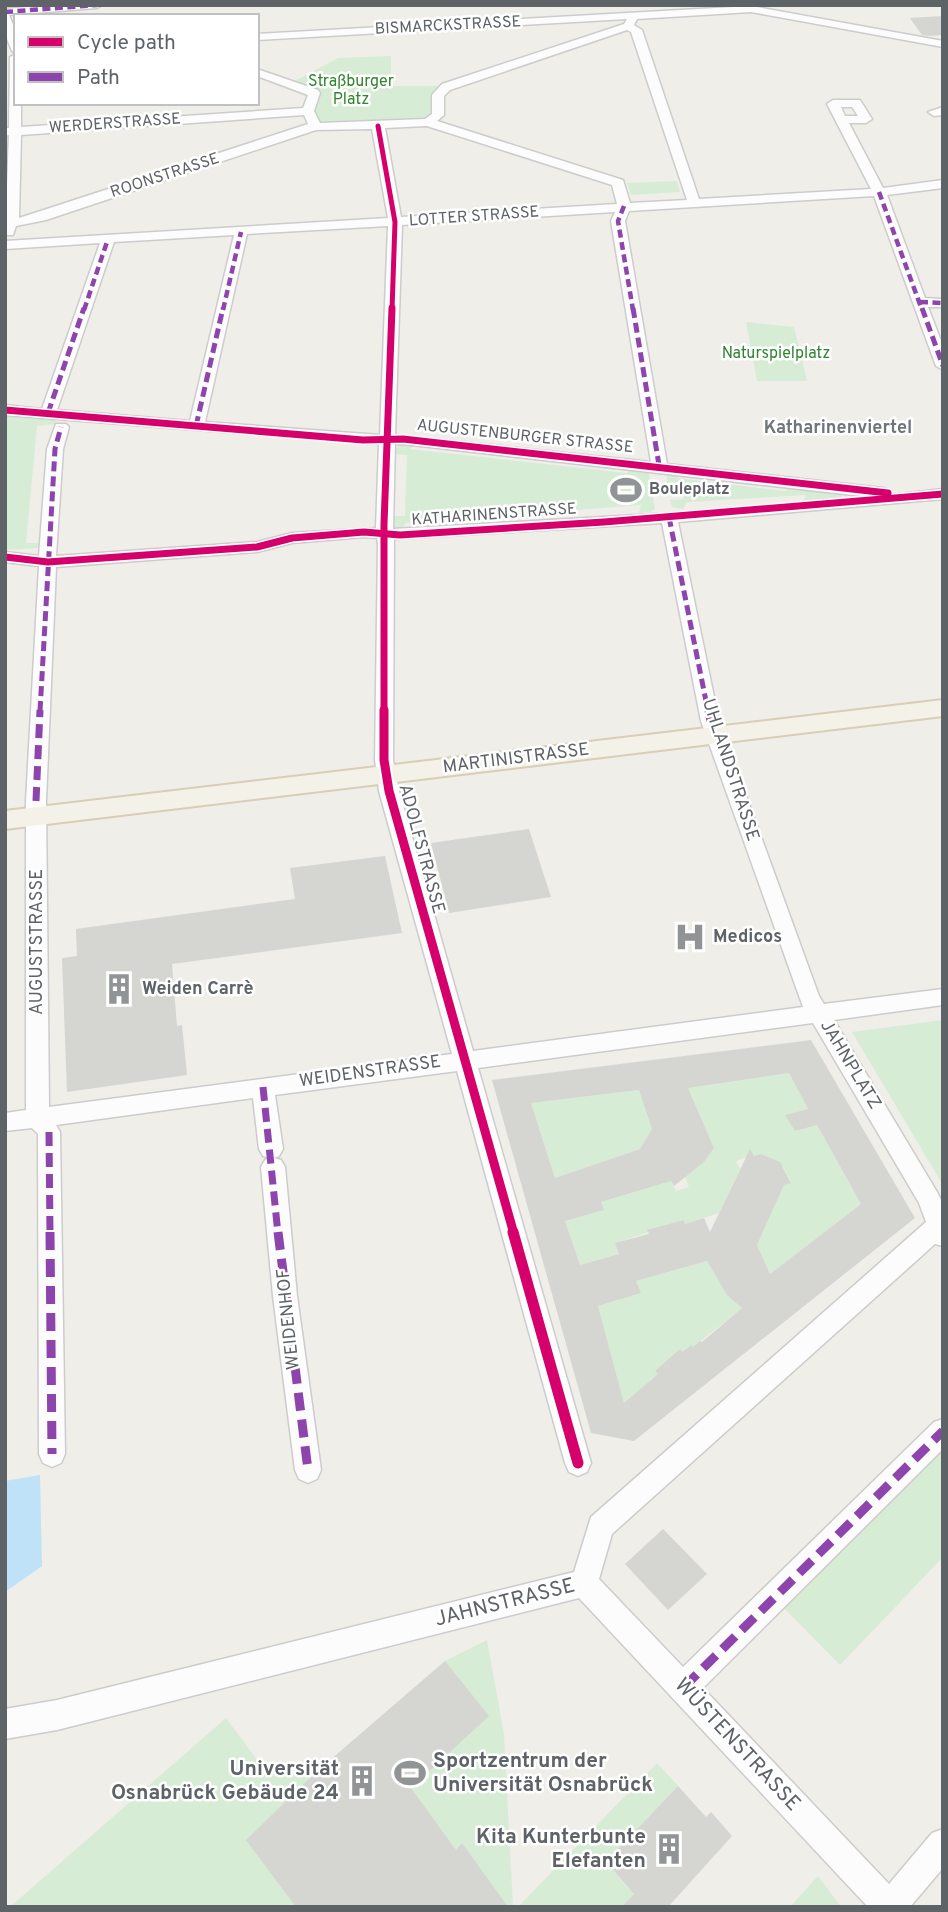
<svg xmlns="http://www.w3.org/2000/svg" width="948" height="1912" font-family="Overpass,sans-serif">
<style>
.green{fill:#d7ecd4}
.water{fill:#bfe2f8}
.building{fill:#d5d5d2;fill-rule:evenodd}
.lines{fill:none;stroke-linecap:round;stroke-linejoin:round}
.minor-casing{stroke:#ccc;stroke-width:3}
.major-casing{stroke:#d8ceb6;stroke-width:4}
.minor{fill:#fdfcfc;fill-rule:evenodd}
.major{fill:#f4f1e9;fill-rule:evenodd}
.quiet-far3{stroke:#8e44ad;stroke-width:4.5;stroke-dasharray:8 4.5;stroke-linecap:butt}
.quiet-far2{stroke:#8e44ad;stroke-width:5;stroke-dasharray:10 5;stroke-linecap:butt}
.quiet-far1{stroke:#8e44ad;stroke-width:7;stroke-dasharray:14 7;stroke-linecap:butt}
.quiet{stroke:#8e44ad;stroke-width:9;stroke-dasharray:18 9;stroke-linecap:butt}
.cycleway-far3-casing{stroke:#fff;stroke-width:8}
.cycleway-far2-casing{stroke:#fff;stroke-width:10}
.cycleway-far1-casing{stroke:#fff;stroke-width:13}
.cycleway-casing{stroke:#fff;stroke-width:16}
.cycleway-far3{stroke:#d6006c;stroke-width:5}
.cycleway-far2{stroke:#d6006c;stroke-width:7}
.cycleway-far1{stroke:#d6006c;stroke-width:9}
.cycleway{stroke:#d6006c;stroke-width:11}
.labels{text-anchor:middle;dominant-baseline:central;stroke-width:5;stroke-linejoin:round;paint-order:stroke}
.far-street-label{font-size:16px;fill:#5e6368;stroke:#fff}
.far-park-label{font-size:16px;fill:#308530;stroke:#fff}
.far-poi-label{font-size:16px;font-weight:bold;fill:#5e6368;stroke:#fff;text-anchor:start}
.far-quarter-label{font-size:18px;font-weight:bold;fill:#6f757a;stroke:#fff}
.street-label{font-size:18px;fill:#5e6368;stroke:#fff}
.poi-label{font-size:18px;font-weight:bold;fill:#5e6368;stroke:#fff;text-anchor:start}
.near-street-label{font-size:21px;fill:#5e6368;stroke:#fff}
.near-poi-label{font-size:21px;font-weight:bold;fill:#5e6368;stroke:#fff;text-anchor:end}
</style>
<rect width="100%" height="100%" fill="#efeee9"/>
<g class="green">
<polygon points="391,56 391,86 439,86 431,95 432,114 424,120 320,124 313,111 318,93 293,82 338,58"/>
<polygon points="677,181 680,192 631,195 627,183"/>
<polygon points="746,322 794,327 807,381 757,381"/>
<polygon points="5,416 56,420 55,424 37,426 26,543 42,543 39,548 5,550"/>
<polygon points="410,443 418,444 409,449 627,473 634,468 648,469 655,509 651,512 639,513 641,505 406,523 400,530 392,528 390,516 405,516 407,455 393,454 400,444"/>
<polygon points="667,473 684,473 677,478 785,491 793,486 838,492 842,497 803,502 806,495 687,502 683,509 672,507 670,500 684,499 681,483 667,483"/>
<polygon points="943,1020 943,1185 852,1032"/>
<polygon points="789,1073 808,1109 786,1115 795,1131 817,1125 861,1204 770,1274 757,1245 784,1185 791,1182 784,1168 753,1155 736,1161 740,1169 719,1213 685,1224 684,1220 616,1243 619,1254 580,1265 565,1221 604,1210 601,1202 671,1181 676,1191 689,1187 685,1177 704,1162 714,1148 688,1088"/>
<polygon points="639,1090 652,1129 640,1149 555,1178 531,1103"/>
<polygon points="707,1261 727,1295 742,1308 693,1347 690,1345 682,1352 680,1350 656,1371 658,1374 649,1381 652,1384 633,1405 624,1403 598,1306 641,1293 636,1281"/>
<polygon points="943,1448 943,1557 840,1665 784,1608"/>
<polygon points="487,1640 504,1734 513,1907 10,1907 226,1718 267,1773 314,1774 445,1661"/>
<polygon points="657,1763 678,1786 606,1862 627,1887 638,1890 623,1907 519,1906"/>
<polygon points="818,1876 841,1907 790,1907"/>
</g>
<polygon class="water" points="40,1475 42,1566 5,1592 5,1481"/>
<g class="building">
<polygon points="943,16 943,35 929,36 922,35 910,18"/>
<polygon points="529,829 551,897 449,913 431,843"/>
<polygon points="385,856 402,933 172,964 177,1026 182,1025 187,1075 67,1092 62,958 77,956 76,929 295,899 290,868"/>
<path d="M811 1040 915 1218 634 1441 591 1433 492 1080ZM789 1073 808 1109 785 1115 795 1131 817 1125 861 1204 770 1274 757 1245 784 1185 791 1183 780 1162 761 1154 754 1156 750 1149 710 1232 704 1218 685 1224 684 1220 647 1230 649 1234 615 1243 619 1254 580 1265 565 1221 604 1210 601 1202 671 1181 674 1186 704 1162 714 1148 688 1088ZM639 1090 652 1129 640 1149 555 1178 531 1103ZM707 1261 727 1295 742 1308 702 1342 700 1341 693 1347 691 1345 682 1352 680 1349 655 1371 658 1374 624 1403 598 1306 641 1293 636 1281Z"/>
<polygon points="663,1529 707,1574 668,1610 625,1564"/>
<polygon points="445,1661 489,1716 411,1788 456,1850 462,1843 508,1907 296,1907 246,1840 314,1774"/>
<polygon points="678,1786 706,1817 711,1812 732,1836 668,1907 622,1907 634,1894 606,1862"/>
</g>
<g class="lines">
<defs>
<g id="minor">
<polygon points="50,5 102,5 97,8 9,15 16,32 16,52 12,51 5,34 5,9"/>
<path d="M751 6 943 41V47L751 12 637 19 634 25 642 30 699 199 871 189 827 104 833 100H860L872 119 866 123H849L883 188 943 180V188L887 195 925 298 943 299V307H928L943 346V370L936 366 874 196 629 211 625 221 667 464 883 488 889 490 890 495 943 489V499L678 522 719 721 819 996 824 1004 943 989V1005L834 1020 937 1192 943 1204V1246L935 1244 612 1534 599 1579 683 1667 934 1422 943 1419V1449L703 1688 889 1884 932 1833 943 1829V1868L910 1907H868L579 1598 57 1730 5 1739V1709L57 1700 574 1572 591 1517 926 1222 919 1203 813 1023 478 1068 591 1463 587 1472 578 1476 569 1472 565 1463 457 1071 275 1095 283 1149 279 1156 274 1158 281 1160 285 1167 297 1296 321 1470 317 1479 308 1483 299 1479 295 1470 273 1296 261 1167 265 1160 270 1158 263 1156 259 1149 253 1098 56 1125 60 1132 65 1454 61 1463 52 1467 43 1463 39 1454 38 1134 32 1128 5 1131V1113L26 1110V801L39 566 5 562V552L39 556 47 449 56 424H66L69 427 63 449 56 556 257 542 292 533 376 528 379 444 5 415V405L42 409 100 243 5 249V241L388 218 372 129 316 130 46 220 16 226 13 235H5L9 135 5 136V128H9L10 57 16 54V103H21V127L303 108 308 95 257 76V69L318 90 320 93 314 111 320 123 425 119 432 114V95L442 84 624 24 627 19 257 40V34ZM627 30 631 32 687 200 630 203 623 180 437 121 444 115V96L450 90ZM841 107H852L858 116H845ZM304 115 308 124 19 218 21 135ZM427 126 612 185 617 204 401 217 385 128ZM615 212 611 221 651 462 395 435 402 225ZM388 226 380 435 205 422 247 234ZM234 235 190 421 57 410 114 242ZM395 444H403L871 497 672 513 393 529ZM662 523 701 721 803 1007 473 1051 399 791 393 760 394 539ZM364 537 377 538 378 544 375 760 379 791 452 1054 49 1107 46 801 56 567 257 552 292 543Z"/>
<polygon points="943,107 943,115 934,116 928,112"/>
</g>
<polygon id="major" points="943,700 943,716 5,829 5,811"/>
</defs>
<use href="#minor" class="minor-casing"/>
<use href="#major" class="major-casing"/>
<use href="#minor" class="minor"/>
<use href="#major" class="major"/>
<g class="quiet-far3">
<polyline points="5,12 97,5"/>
<polyline points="879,192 922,310"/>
<polyline points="624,206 618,221 633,310"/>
<polyline points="920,302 943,303"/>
<polyline points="84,310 108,239"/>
<polyline points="223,310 241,232"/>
</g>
<g class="quiet-far2">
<polyline points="633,308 659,465"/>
<polyline points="922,308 943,366"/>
<polyline points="48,413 84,308"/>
<polyline points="196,426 223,308"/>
<polyline points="669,517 708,711"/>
<polyline points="40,711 55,449 61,427"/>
</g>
<g class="quiet-far1">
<polyline points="708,710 710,721"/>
<polyline points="36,801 40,710"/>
<polyline points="263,1087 278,1234"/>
<polyline points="49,1132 50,1234"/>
</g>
<g class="quiet">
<polyline points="50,1232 52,1454"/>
<polyline points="278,1232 308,1470"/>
<polyline points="684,1687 943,1431"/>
</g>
<defs>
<polyline id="cycleway-far3" points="378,126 395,222 392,310"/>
<g id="cycleway-far2">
<polyline points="5,410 363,440 403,439 888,493"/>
<polyline points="5,557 48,562 257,547 292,538 364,532 400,535 604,522 943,494"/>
<polyline points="384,711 384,524 392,308"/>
</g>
<polyline id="cycleway-far1" points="384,710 384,760 389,791 514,1234"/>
<polyline id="cycleway" points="513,1232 578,1463"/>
</defs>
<use href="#cycleway-far3" class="cycleway-far3-casing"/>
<use href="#cycleway-far2" class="cycleway-far2-casing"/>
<use href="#cycleway-far1" class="cycleway-far1-casing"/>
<use href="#cycleway" class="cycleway-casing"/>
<use href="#cycleway-far3" class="cycleway-far3"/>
<use href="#cycleway-far2" class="cycleway-far2"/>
<use href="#cycleway-far1" class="cycleway-far1"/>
<use href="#cycleway" class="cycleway"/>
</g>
<defs>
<symbol id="stadium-bare" viewBox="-9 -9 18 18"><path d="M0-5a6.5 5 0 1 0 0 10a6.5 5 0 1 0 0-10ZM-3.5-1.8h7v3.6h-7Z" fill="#919495" stroke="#fff" stroke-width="2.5" paint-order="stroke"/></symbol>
<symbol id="hospital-bare" viewBox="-9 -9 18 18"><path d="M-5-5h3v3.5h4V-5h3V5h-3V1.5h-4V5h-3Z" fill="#919495" stroke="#fff" stroke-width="2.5" paint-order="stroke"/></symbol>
<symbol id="building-bare" viewBox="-9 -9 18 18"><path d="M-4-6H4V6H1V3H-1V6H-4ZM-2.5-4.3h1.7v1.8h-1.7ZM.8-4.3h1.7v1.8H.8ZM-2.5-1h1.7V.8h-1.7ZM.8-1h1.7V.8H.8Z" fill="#919495" stroke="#fff" stroke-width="2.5" paint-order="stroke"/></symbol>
</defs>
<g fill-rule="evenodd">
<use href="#stadium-bare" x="604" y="468" width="44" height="44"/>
<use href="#hospital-bare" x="668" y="915" width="44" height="44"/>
<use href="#building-bare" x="97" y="967" width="44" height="44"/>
<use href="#stadium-bare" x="388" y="1751" width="44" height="44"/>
<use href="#building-bare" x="340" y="1759" width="44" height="44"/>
<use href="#building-bare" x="647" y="1827" width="44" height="44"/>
</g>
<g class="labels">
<g class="far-street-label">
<text transform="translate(448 26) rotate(-3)">BISMARCKSTRASSE</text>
<text transform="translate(115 124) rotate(-4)">WERDERSTRASSE</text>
<text transform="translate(165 176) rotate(-18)">ROONSTRASSE</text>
<text transform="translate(474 217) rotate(-4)">LOTTER STRASSE</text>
<text transform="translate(525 437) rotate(6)">AUGUSTENBURGER STRASSE</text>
<text transform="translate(494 515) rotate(-4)">KATHARINENSTRASSE</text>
</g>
<g class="far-park-label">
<text x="351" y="82">Straßburger<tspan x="351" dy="18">Platz</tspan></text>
<text x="776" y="354">Naturspielplatz</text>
</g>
<g class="far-poi-label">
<text x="649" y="490">Bouleplatz</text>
</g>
<g class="far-quarter-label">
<text x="838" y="428">Katharinenviertel</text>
</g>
<g class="street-label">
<text transform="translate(516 759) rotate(-7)">MARTINISTRASSE</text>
<text transform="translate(730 770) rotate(72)">UHLANDSTRASSE</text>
<text transform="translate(421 849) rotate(75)">ADOLFSTRASSE</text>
<text transform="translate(37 942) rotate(-90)">AUGUSTSTRASSE</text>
<text transform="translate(850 1065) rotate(59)">JAHNPLATZ</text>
<text transform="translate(370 1072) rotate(-8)">WEIDENSTRASSE</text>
<text transform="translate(289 1319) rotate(-96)">WEIDENHOF</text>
</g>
<g class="poi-label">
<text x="713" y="937">Medicos</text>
<text x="142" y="989">Weiden Carrè</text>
</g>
<g class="near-street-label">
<text transform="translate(505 1603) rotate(-14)">JAHNSTRASSE</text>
<text transform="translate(737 1745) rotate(47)">WÜSTENSTRASSE</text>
</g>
<g class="near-poi-label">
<text x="433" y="1761" text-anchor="start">Sportzentrum der<tspan x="433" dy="24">Universität Osnabrück</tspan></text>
<text x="339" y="1769">Universität<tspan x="339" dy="24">Osnabrück Gebäude 24</tspan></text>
<text x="646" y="1837">Kita Kunterbunte<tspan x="646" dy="24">Elefanten</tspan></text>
</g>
</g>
<rect width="948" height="1912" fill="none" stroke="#5e6368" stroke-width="14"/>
<rect x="14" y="14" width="245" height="91" fill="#ffffff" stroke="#bfc1c3" stroke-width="2"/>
<rect x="28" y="37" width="35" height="10" fill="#d6006c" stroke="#bfc1c3" stroke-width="2"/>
<text x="77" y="49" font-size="21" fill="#5e6368">Cycle path</text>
<rect x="28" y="72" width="35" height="10" fill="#8e44ad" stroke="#bfc1c3" stroke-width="2"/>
<text x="77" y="84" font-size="21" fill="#5e6368">Path</text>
</svg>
